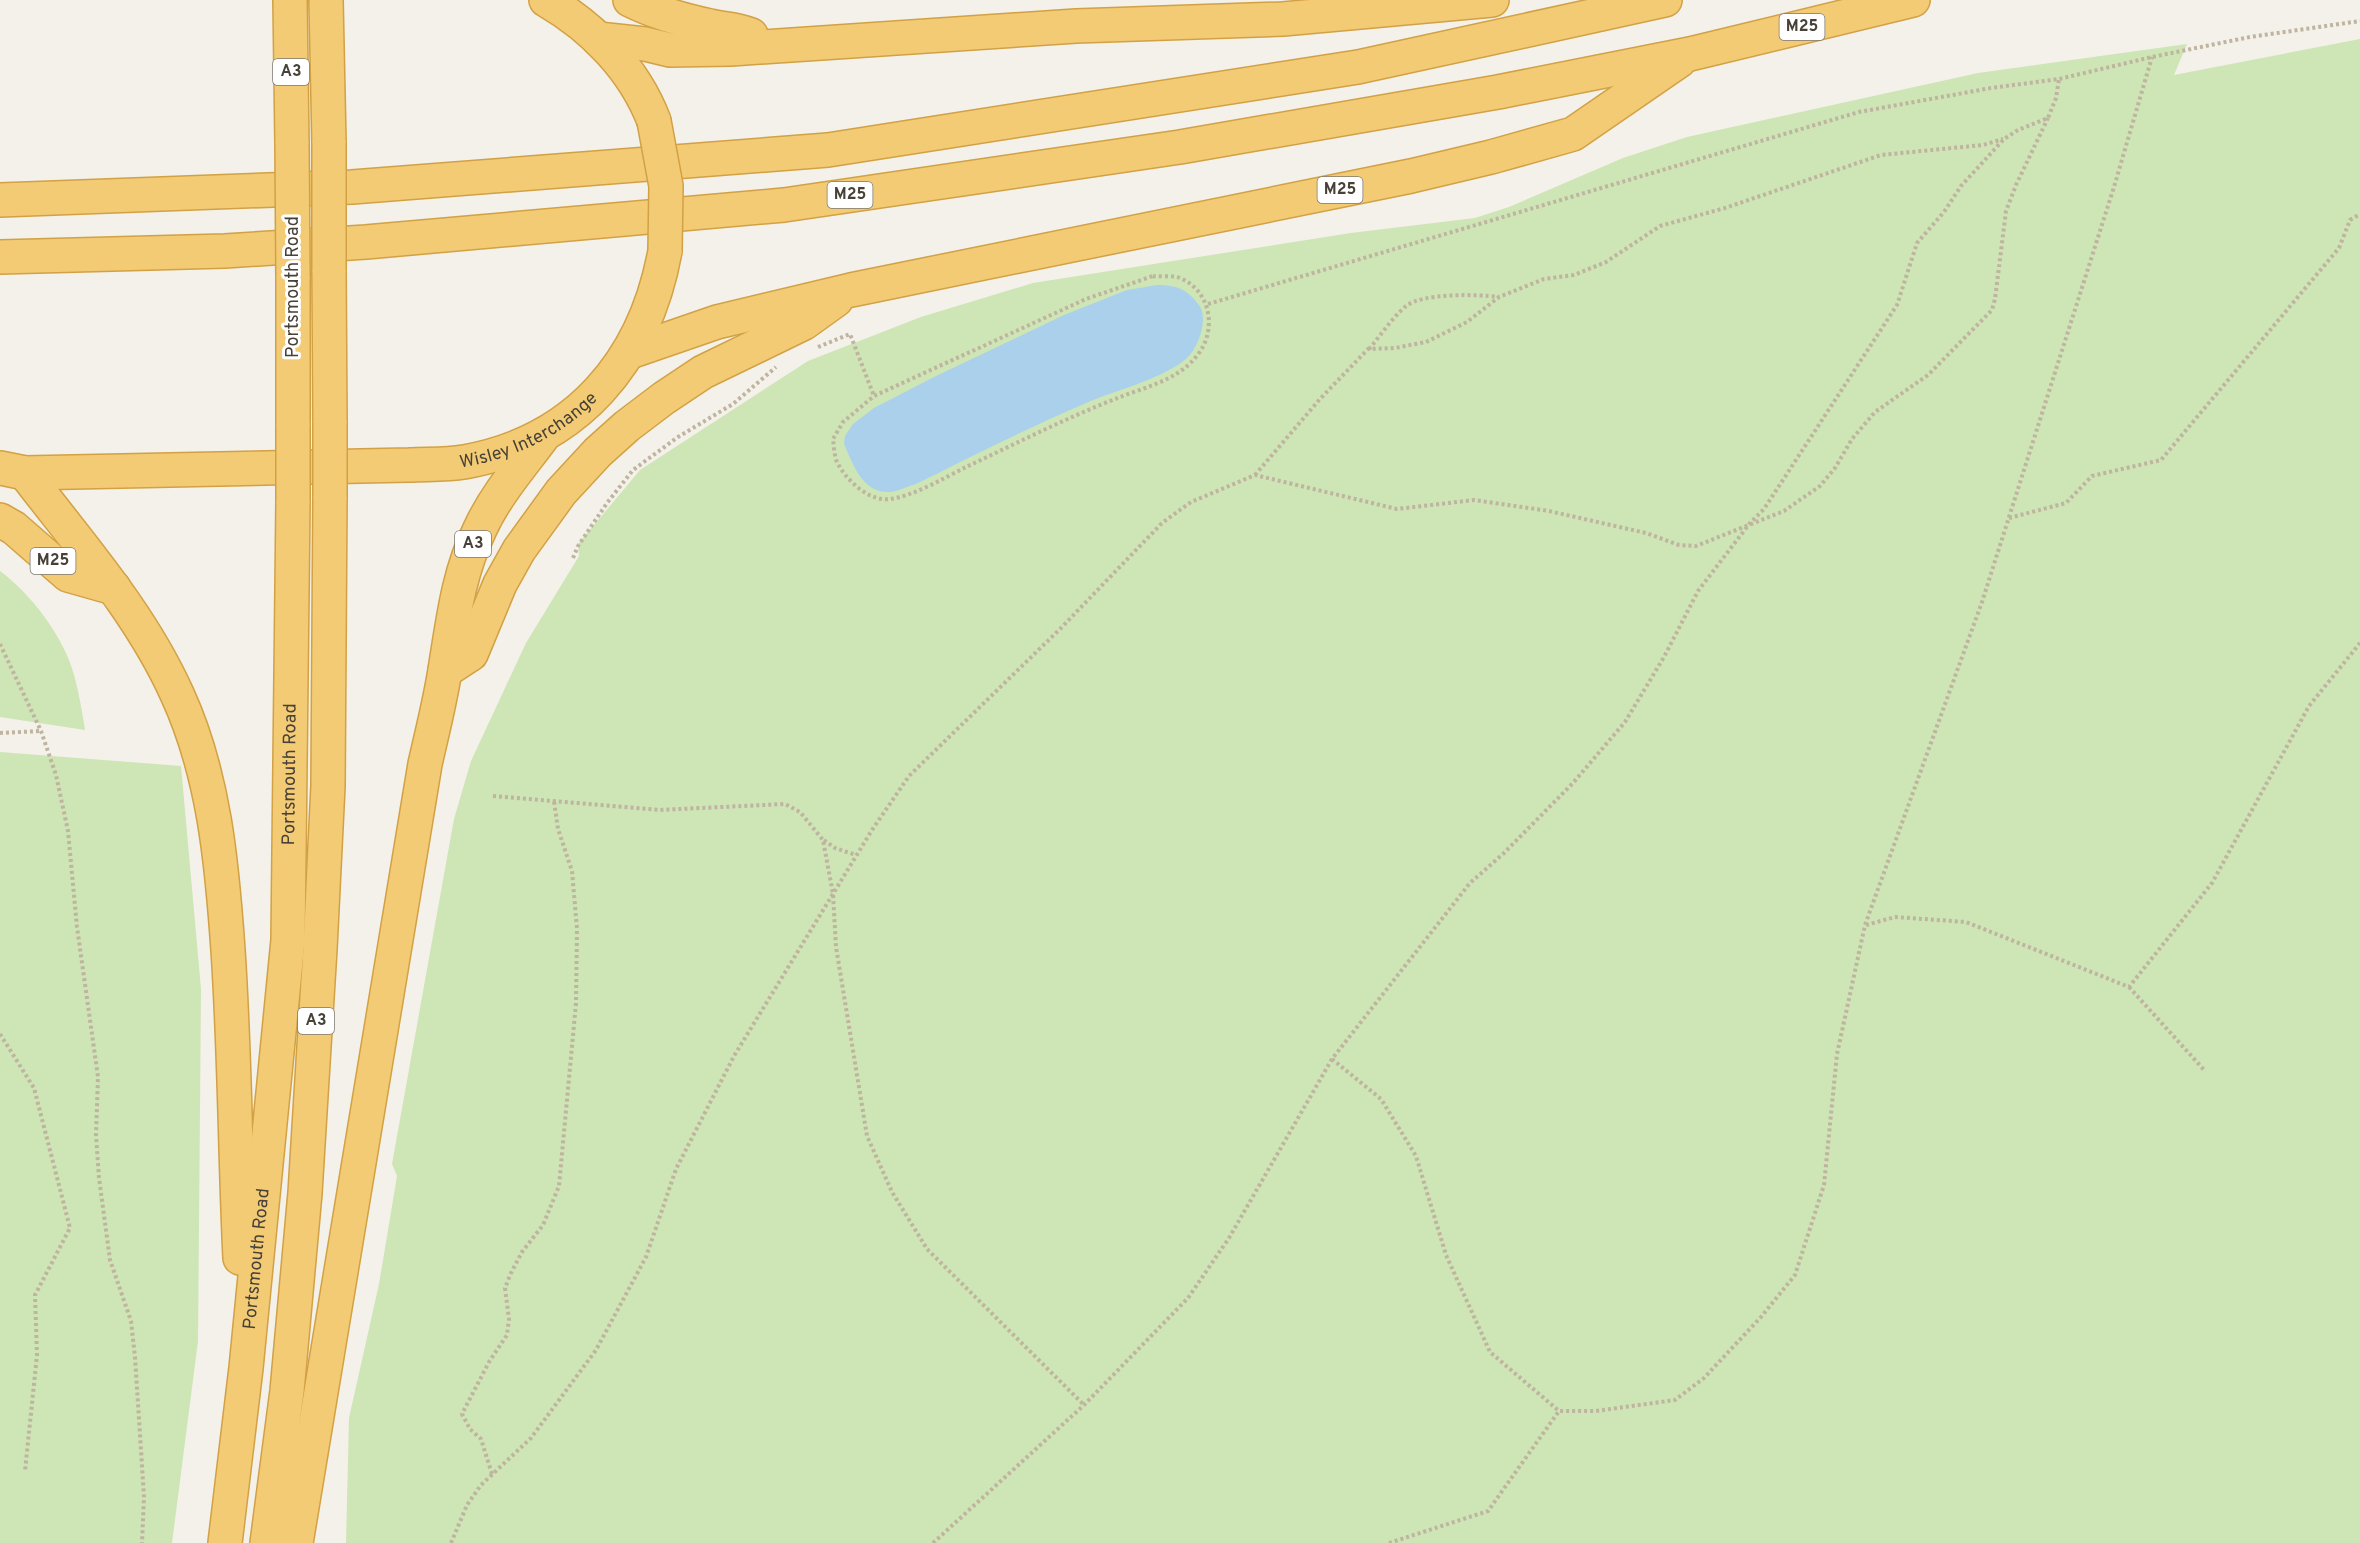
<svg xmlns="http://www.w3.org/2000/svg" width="2360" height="1543" font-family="Overpass,sans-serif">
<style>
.green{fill:#cee5b5}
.water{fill:#abd0eb}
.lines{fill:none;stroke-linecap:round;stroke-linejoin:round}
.highway-casing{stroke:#d2a145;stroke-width:36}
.path{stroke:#bfb49f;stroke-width:4;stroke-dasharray:3 3;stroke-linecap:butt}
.highway{stroke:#f3cb74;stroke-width:33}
.highway-bridge-casing{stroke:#d2a145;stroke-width:36;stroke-linecap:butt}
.highway-bridge{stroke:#f3cb74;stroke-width:33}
.labels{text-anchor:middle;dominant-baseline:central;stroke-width:6;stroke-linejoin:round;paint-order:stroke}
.shield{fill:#fff;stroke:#7e7a74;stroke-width:1.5}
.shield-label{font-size:16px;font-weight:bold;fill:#474138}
.street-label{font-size:18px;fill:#474138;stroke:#fff}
</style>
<rect width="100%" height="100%" fill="#f3f1e9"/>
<g class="green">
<polygon points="2360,39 2360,1543 346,1543 349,1418 379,1284 397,1176 392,1164 454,819 471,761 526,643 579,556 578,544 640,470 808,361 921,317 1033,283 1351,233 1475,218 1509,207 1623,158 1687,137 1978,73 2187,44 2174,75"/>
<path d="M0 571C31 594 64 637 74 675 79 693 82 711 85 730L0 717Z"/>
<polygon points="0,752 181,766 201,989 198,1341 172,1543 0,1543"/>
</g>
<path class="water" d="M1157 285C1177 285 1187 289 1199 305 1209 318 1198 349 1186 359 1162 379 1116 390 1086 403 1028 428 972 456 916 484 908 486 897 492 889 492 862 493 853 464 844 444L845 436 853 424 874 408 934 377 1064 315 1127 290Z"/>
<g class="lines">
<defs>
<g id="highway">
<polyline points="290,0 292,144"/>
<polyline points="326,0 329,143"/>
<path d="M546 0C594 28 634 69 654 121"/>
<path d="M630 0C656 13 682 20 710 26 726 30 734 28 751 35"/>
<polyline points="598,39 645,44 670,50 731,49 1076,26 1283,19 1492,0"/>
<polyline points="0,200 352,187 828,150 1358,67 1665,0"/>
<polyline points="0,257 225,251 366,242 784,205 1180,147 1498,92 1690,54 1913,0"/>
<polyline points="329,270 330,423"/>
<polyline points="293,276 293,426"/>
<polyline points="630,352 717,322 851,290 1411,176 1491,157 1573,134 1679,61"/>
<path id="s1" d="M0 468 25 473 409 465C427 464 446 465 464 462 577 442 645 361 665 251"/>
<path d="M25 473C79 544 140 612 177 694 214 774 222 863 228 950 235 1053 235 1156 240 1258"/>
<polyline points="0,520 14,528 68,575 114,588"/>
<polyline points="445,671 471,654 500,584 519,550 561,492 598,452 627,426 664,398 703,372 804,323 836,300"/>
<path id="s2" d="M225 1543 246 1368 288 940 293 501"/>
<polyline points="267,1543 287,1391 305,1193 320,949 328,786 330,497"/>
<path d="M296 1543 425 764C432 733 440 702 445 670 453 621 458 574 480 529 496 494 522 465 544 435"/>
</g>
</defs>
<use href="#highway" class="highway-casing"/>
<g class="path">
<path d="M1153 276C1161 277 1172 275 1180 278 1212 291 1218 333 1195 358 1176 381 1142 388 1115 399 1064 419 1015 444 966 467 944 478 914 496 890 499 869 502 846 480 837 462 834 455 834 446 833 439L843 422 874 396 1086 299Z"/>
<polyline points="1208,304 1859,112 1991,88 2059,79 2152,57 2250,37 2360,21"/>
<polyline points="818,347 850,334 874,396"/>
<path d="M1369 349C1381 335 1392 318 1406 306 1422 293 1478 294 1499 297"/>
<polyline points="1255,475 1320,399 1368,349 1395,348 1426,342 1467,322 1499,297 1544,279 1574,275 1606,262 1660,226 1725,208 1881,155 1983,145 2003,139"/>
<polyline points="2009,518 2066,503 2092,476 2161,460 2339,248 2350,220 2360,214"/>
<polyline points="573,558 578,546 607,503 633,470 678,437 733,404 776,367"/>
<polyline points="0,644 41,731 56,775 68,831 77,927 98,1077 96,1135 99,1178 110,1260 131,1321 135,1357 144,1497 142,1543"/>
<polyline points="0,733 41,731"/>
<polyline points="493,796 659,810 785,804 800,812 823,840 833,894 836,947 867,1136 892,1192 927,1249 1084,1405"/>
<polyline points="824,840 835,848 856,855"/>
<polyline points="1866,925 1895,917 1966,922 2129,987 2212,883 2309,706 2360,643"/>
<polyline points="2129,987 2205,1071"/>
<polyline points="0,1034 34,1088 70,1228 35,1295 37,1355 25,1471"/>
<polyline points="1332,1059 1381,1099 1416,1156 1446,1255 1490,1352 1559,1411 1596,1411 1675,1400 1704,1378 1761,1317 1795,1275 1824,1185 1837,1054 1865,925 1982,602 2114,187 2152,57"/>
<polyline points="492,1474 481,1439 470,1429 462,1414 489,1362 507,1335 509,1319 505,1288 511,1273 522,1252 543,1225 559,1186 576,1003 577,929 572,871 558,829 554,801"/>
<polyline points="451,1543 467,1505 481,1485 531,1438 596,1350 646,1257 676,1169 734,1056 872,830 909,776 1061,628 1162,523 1191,502 1255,475 1397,509 1474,500 1549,511 1646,533 1679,545 1696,546 1784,511 1820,486 1835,468 1852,439 1875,412 1928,375 1992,310 1995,299 2006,211 2016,185 2048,118"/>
<polyline points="933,1543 1084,1405 1188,1298 1229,1238 1332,1059 1470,883 1503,854 1573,783 1625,722 1664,657 1698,591 1750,523 1764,509 1897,305 1917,243 1944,212 1961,186 2004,139 2018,130 2048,118 2056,98 2059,79"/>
<polyline points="1389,1543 1488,1511 1559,1411"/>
</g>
<use href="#highway" class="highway"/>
<defs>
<g id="highway-bridge">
<polyline points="654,121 666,186 665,251"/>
<polyline points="329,143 329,270"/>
<polyline points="292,144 293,276"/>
<polyline points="330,423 330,497"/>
<polyline points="293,426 293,501"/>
</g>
</defs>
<use href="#highway-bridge" class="highway-bridge-casing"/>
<use href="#highway-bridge" class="highway-bridge"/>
</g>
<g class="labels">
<g class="shield">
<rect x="1779.5" y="14" width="45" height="26" rx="4.5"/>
<rect x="273" y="59" width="36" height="26" rx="4.5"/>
<rect x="1317.5" y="177" width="45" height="26" rx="4.5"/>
<rect x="827.5" y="182" width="45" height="26" rx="4.5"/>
<rect x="455" y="531" width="36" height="26" rx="4.5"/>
<rect x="30.5" y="548" width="45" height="26" rx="4.5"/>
<rect x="298" y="1008" width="36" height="26" rx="4.5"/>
</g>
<g class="shield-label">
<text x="1802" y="27">M25</text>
<text x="291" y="72">A3</text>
<text x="1340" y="190">M25</text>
<text x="850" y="195">M25</text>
<text x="473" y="544">A3</text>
<text x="53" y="561">M25</text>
<text x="316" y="1021">A3</text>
</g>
<g class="street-label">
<text transform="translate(293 287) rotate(-90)">Portsmouth Road</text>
<text stroke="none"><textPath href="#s1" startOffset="537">Wisley Interchange</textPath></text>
<text stroke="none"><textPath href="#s2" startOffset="772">Portsmouth Road</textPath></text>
<text stroke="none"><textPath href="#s2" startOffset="286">Portsmouth Road</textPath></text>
</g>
</g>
</svg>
